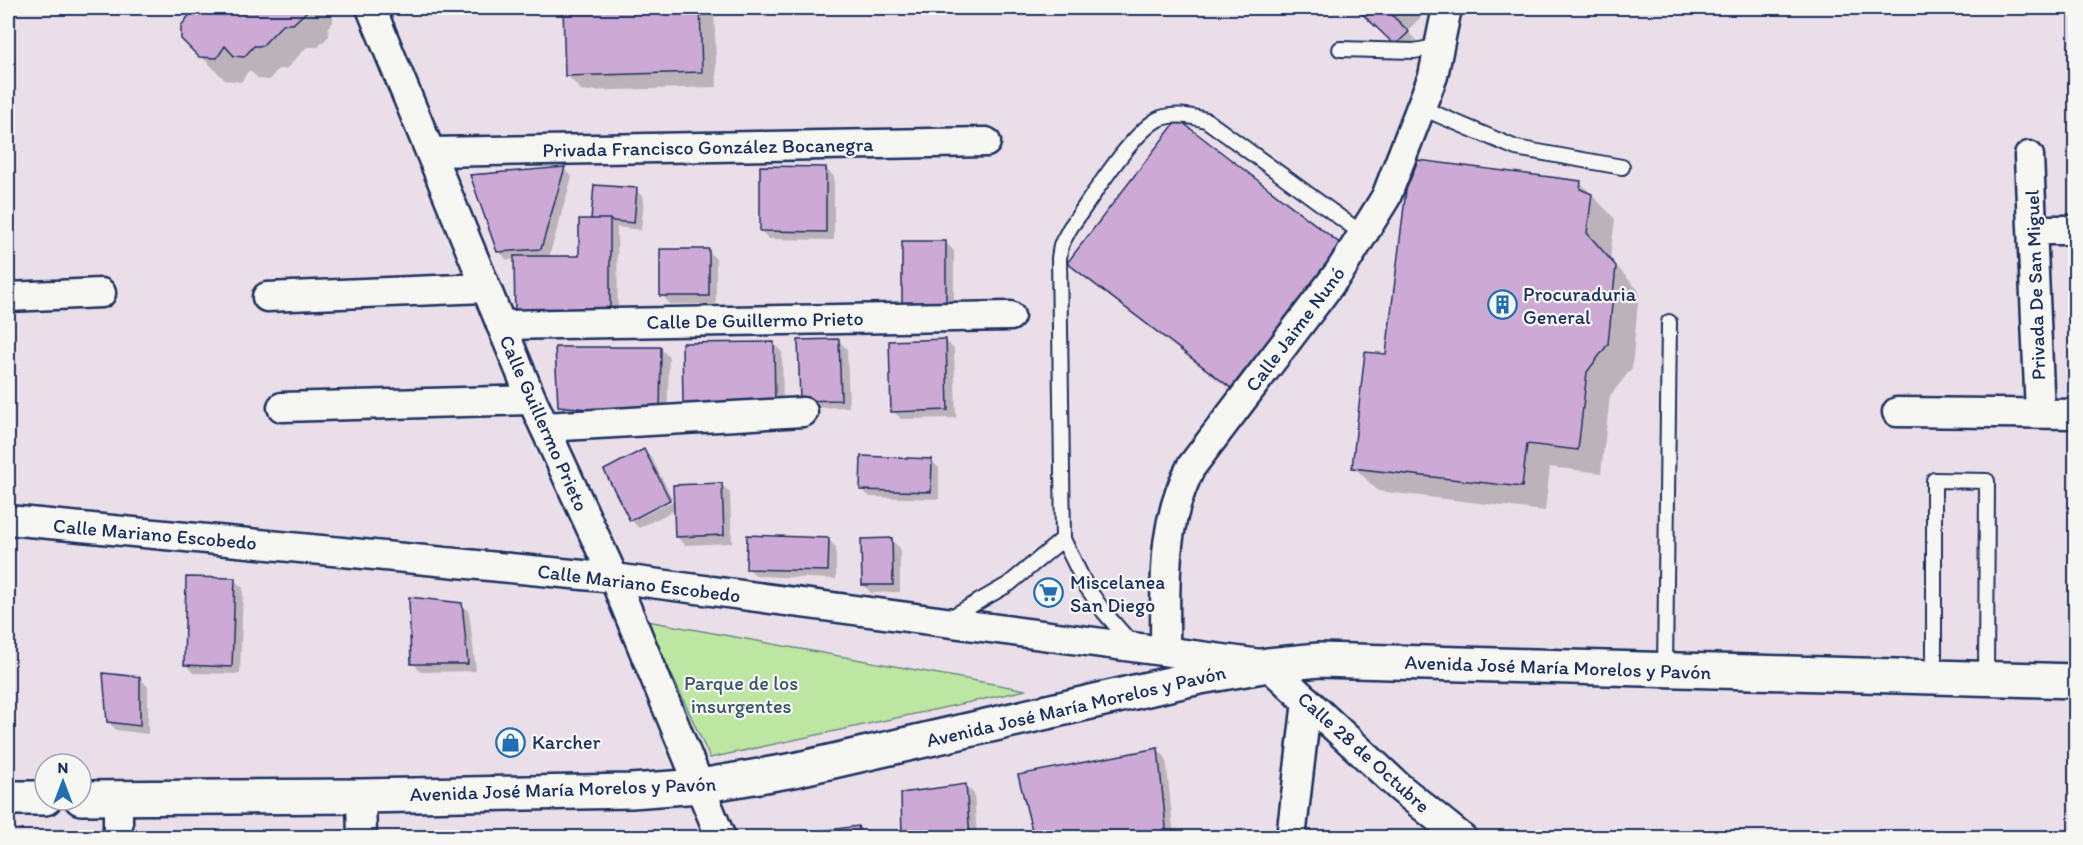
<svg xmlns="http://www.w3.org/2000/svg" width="2083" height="845" font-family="Itim,sans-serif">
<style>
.green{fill:#bde6a3;stroke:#6c8a80;stroke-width:1.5}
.shadow{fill:#0003}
.building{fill:#cdaad5;stroke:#1b2f5e;stroke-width:1.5}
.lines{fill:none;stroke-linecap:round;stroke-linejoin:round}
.service-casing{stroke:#1b2f5e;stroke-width:18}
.minor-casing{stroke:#1b2f5e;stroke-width:33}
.secondary-casing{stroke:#1b2f5e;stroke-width:38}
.service{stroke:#f6f6f2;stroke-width:14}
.minor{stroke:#f6f6f2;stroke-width:28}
.secondary{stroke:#f6f6f2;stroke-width:33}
.labels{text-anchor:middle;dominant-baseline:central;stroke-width:4.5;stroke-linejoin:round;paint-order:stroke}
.street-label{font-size:20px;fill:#1b2f5e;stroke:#f6f6f2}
.poi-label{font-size:20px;fill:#1b2f5e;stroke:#f6f6f2;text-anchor:start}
.park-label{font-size:20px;fill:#3b546c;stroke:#f6f6f2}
</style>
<rect width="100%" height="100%" fill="#eadfe9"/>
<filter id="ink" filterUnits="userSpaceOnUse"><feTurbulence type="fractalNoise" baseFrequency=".0167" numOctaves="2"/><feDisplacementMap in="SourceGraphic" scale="12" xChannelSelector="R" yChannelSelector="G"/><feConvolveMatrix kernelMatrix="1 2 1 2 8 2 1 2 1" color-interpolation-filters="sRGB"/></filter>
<g filter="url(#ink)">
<polygon class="green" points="647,621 1026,690 710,758"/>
<g class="shadow">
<polygon points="185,8 340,8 333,14 333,22 328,27 329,36 318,47 307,47 286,69 278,69 269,80 259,79 249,70 241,82 225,80 183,38 192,15"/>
<polygon points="565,8 714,8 717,87 582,91 567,75"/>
<polygon points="1358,8 1430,8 1407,31 1424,48 1412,60"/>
<polygon points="826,168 834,177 834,240 769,239 761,231"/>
<polygon points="564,169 572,177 549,257 581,257 592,221 636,190 644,198 641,230 617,227 618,326 516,259 507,260 499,251"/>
<polygon points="1580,182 1615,219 1610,259 1639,291 1632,368 1610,396 1601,473 1550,467 1545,511 1378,491 1354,467 1388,356"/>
<polygon points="946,243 954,251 954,310 912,310 904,302"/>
<polygon points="1341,246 1248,403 1085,278 1069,263"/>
<polygon points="708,251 716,259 716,304 670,304 662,295"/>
<polygon points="838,340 847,349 849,407 810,408 801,400"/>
<polygon points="946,341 954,349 956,418 901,419 893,411"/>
<polygon points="774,344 782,352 783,411 692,412 684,404"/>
<polygon points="661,349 669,357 667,423 568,414 560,405"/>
<polygon points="644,451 652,459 672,498 632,518 632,520 631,520"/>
<polygon points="931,460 939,468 939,499 870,497 861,489"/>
<polygon points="722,485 730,493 732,543 685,545 676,536 675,510 639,528 632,521 673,501 675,505"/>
<polygon points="828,539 836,547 836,579 756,576 748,568"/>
<polygon points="891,540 900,548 900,592 871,593 863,584"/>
<polygon points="234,580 243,588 240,674 193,673 185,664"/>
<polygon points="461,604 469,612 476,671 421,672 413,663"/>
<polygon points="140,678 148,687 148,734 116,730 108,721"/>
<polygon points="1158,749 1166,758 1174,838 1036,838"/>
<polygon points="966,786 974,794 977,838 903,838"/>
<polygon points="857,828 866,838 780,838"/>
</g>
<g class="building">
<polygon points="183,8 305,8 306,12 293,24 283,24 262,46 254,46 244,57 234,56 225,46 217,58 199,57 181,39 181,26 190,14"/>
<polygon points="563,8 700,8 702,72 565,76"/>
<polygon points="1356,8 1399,8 1392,15 1409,32 1395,45"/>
<polygon points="1178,119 1342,245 1231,388 1067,263"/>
<polygon points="1418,160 1581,181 1580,189 1592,194 1587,233 1616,266 1608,344 1587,372 1578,450 1527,444 1522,487 1352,468 1365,352 1386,354 1406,190"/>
<polygon points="760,166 826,167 826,232 760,231"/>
<polygon points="565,167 541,249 497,252 470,175"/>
<polygon points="594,185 637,188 634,223 591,219"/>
<polygon points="579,219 610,219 610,319 515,319 514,256 579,256"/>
<polygon points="902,241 946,241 946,302 902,303"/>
<rect x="660" y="249" width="49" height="47"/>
<polygon points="839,339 841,400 800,401 798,340"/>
<polygon points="946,339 948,410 891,412 889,341"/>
<polygon points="774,342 775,404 683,404 682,343"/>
<polygon points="555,347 661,347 660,416 558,406"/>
<polygon points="644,449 670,500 630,521 604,470"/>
<polygon points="861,456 932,459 931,492 860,490"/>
<polygon points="722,483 724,535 675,537 673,485"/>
<polygon points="747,535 829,538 828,571 746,569"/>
<polygon points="892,538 893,585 862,585 861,539"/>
<polygon points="186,577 235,578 232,667 184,665"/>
<polygon points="409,597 462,603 468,664 411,664"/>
<polygon points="103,673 140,677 140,726 107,722"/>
<polygon points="1158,748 1167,838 1034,838 1018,775"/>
<polygon points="966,784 970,838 902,838 901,793"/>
<polygon points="858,826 862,838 768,838"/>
</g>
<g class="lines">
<defs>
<g id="service">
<polyline points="1340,49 1414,51 1441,46"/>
<polyline points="1422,108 1516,148 1622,167"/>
<polyline points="948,619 1009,584 1063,539"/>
<path d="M1132 644 1104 612 1086 586 1063 539 1059 258 1061 245 1070 228C1089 202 1134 128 1161 118 1176 113 1192 116 1206 120L1364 235"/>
<polyline points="1665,669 1669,322"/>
<polyline points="1934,678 1934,480 1987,481 1986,679"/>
</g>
<g id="minor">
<polyline points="371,8 532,400 614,578 721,838"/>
<polyline points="431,152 986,142"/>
<polyline points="2029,156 2040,413"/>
<polyline points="2033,230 2076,230"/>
<polyline points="8,297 101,293"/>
<polyline points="267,297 485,288"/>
<polyline points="501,325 1010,316"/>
<polyline points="282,407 532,400"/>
<polyline points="1897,412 2076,414"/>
<polyline points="545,427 803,412"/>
<polyline points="8,520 614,578 1268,665 1399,787 1462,838"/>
<path d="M1165 650C1166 584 1160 528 1191 467L1340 271 1386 197 1433 76 1447 8"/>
<polyline points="361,796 362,838"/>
<polyline points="118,838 118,798"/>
<polyline points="1291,838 1307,701"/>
</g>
<g id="secondary">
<polyline points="8,798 45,798"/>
<polyline points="81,798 361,796 631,791 700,786 794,770 1200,677 1268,665 1319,660 2076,681"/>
</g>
</defs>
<use href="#service" class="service-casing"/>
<use href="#minor" class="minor-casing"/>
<use href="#secondary" class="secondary-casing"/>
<use href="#service" class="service"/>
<use href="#minor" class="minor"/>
<use href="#secondary" class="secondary"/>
</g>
</g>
<defs>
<symbol id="building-ring" viewBox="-11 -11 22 22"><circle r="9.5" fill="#f6f6f2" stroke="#1f6fb2" stroke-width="1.5"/><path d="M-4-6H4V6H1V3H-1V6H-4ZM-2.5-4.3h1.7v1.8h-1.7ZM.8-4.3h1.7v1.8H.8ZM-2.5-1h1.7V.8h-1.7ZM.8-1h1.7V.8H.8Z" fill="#1f6fb2"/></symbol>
<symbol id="supermarket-ring" viewBox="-11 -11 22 22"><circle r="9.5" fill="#f6f6f2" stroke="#1f6fb2" stroke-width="1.5"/><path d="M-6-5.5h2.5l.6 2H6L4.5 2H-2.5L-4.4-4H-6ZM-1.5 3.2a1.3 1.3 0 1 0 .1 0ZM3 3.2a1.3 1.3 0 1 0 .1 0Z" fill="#1f6fb2"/></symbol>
<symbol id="shop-ring" viewBox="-11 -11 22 22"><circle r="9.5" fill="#f6f6f2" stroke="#1f6fb2" stroke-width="1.5"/><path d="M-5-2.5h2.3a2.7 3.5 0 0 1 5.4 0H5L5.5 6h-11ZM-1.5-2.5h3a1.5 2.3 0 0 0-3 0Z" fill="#1f6fb2"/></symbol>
</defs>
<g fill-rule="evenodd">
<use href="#building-ring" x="1486" y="288" width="33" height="33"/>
<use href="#supermarket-ring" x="1032" y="576" width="33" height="33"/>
<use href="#shop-ring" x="494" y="726" width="33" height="33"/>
</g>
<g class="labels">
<g class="street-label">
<text transform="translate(708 147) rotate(-1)">Privada Francisco González Bocanegra</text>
<text transform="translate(2035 285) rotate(-92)">Privada De San Miguel</text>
<text transform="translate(755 320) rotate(-1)">Calle De Guillermo Prieto</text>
<text transform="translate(1295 329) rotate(-53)">Calle Jaime Nunó</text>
<text transform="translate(544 423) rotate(66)">Calle Guillermo Prieto</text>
<text transform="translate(155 534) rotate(5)">Calle Mariano Escobedo</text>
<text transform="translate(639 583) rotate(7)">Calle Mariano Escobedo</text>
<text transform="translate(1558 667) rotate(2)">Avenida José María Morelos y Pavón</text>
<text transform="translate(1076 706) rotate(-13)">Avenida José María Morelos y Pavón</text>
<text transform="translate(1364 752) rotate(42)">Calle 28 de Octubre</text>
<text transform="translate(563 789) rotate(-2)">Avenida José María Morelos y Pavón</text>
</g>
<g class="poi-label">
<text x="1523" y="294">Procuraduria<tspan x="1523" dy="23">General</tspan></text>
<text x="1070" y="582">Miscelanea<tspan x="1070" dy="23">San Diego</tspan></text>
<text x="532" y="742">Karcher</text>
</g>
<g class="park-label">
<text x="741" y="683">Parque de los<tspan x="741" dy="23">insurgentes</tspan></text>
</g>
</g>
<rect width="2083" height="845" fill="none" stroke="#f6f6f2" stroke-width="30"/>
<rect x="15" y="15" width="2053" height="815" fill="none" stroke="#1b2f5e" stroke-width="2" filter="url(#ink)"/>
<g transform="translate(63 782)"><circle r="28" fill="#f6f6f2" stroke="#9ea6b7" stroke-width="1.5"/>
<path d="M0-4.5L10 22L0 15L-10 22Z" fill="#1f6fb2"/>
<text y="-9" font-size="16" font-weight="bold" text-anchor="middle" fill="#1b2f5e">N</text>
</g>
</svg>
